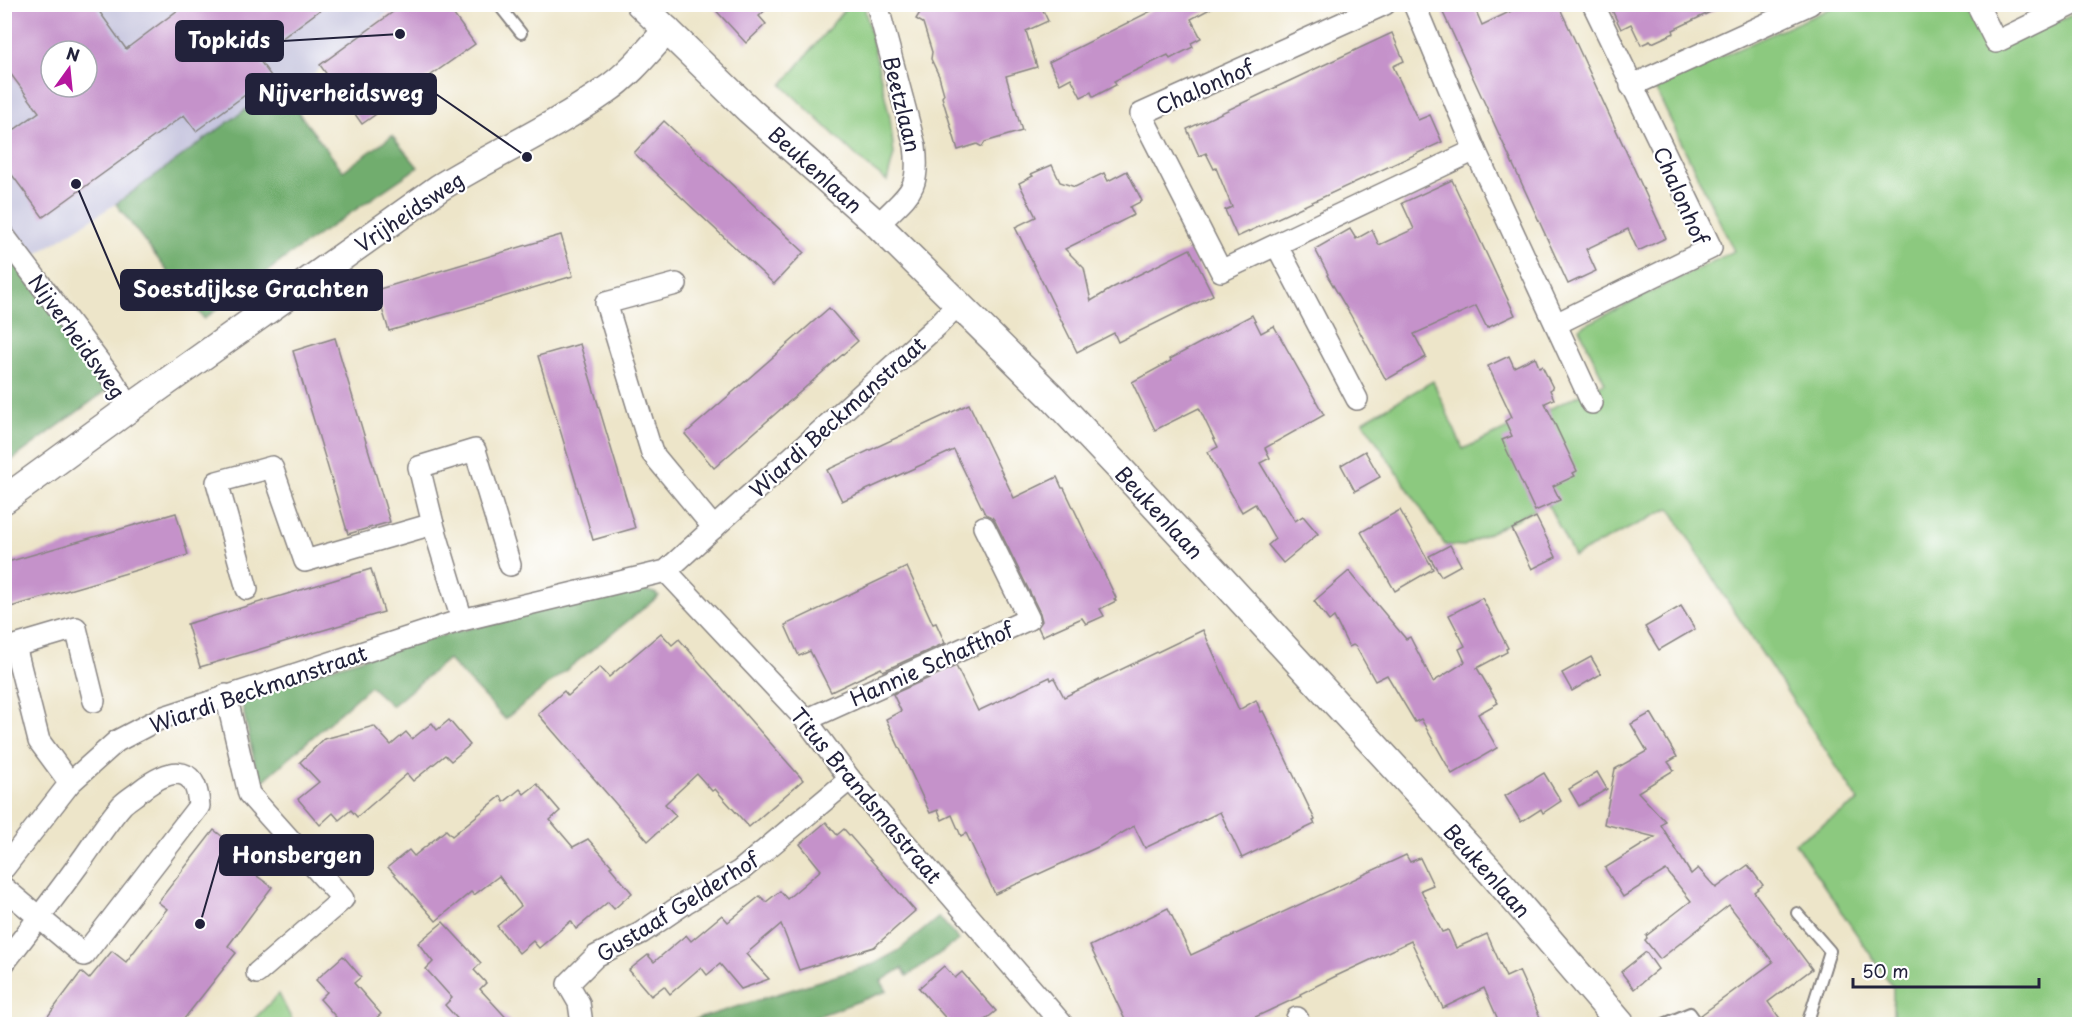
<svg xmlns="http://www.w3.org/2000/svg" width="2084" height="1029" font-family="'Playpen Sans',sans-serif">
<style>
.industrial{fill:#c2c1dc;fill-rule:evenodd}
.green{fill:#8cc97f;stroke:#57765d;stroke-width:1.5}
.forest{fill:#71ad6e;stroke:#4a6854;stroke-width:1.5}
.building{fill:#c592ca;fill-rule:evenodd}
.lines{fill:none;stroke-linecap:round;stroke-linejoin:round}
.service-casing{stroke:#888482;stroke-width:14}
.minor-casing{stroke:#888482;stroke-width:24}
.tertiary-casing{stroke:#888482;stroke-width:30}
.service{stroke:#fff;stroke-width:10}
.minor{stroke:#fff;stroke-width:21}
.tertiary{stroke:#fff;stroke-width:27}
.labels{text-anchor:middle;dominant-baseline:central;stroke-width:4.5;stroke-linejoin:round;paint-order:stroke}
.street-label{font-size:21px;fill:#22223b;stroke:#fff}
.leader{fill:none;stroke:#22223b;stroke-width:2}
.callout-dot{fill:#22223b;stroke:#fff;stroke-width:2}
.callout{fill:#22223b;stroke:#22223b;stroke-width:2}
.callout-label{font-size:22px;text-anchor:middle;font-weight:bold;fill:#fff}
</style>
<rect width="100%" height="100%" fill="#fff"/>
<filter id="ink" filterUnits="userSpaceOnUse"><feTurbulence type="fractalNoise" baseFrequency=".0167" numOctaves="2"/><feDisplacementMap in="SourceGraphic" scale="12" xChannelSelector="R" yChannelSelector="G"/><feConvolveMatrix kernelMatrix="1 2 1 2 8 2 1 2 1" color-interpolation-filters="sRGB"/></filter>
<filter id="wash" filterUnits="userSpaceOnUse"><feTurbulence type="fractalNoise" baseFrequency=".008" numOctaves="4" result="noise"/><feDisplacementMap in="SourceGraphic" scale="24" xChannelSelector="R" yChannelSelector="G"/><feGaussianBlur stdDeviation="1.35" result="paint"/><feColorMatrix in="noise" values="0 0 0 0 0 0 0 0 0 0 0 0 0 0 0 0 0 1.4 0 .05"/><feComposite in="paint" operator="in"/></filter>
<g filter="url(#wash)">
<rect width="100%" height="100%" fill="#ede5c9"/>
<path class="industrial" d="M5 5H398L289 94 5 274ZM51 51H87V87H51Z"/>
<g class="green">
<polygon points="848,5 864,5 890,118 894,154 887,181 865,164 782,85"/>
<polygon points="1838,5 1964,5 1988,52 2079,12 2079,1018 2067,1024 1893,1024 1893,988 1795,843 1859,801 1717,585 1670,508 1574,556 1547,503 1464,546 1445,545 1363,421 1433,381 1463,449 1605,383 1579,328 1734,251 1654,86"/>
<polygon points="279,994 294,1024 249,1024"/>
</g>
<g class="forest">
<polygon points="278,86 343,171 392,136 418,167 292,253 204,319 116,204"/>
<polygon points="11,257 111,387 5,465 4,261"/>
<polygon points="630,586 655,593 659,596 505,719 448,659 392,706 370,686 263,781 257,774 240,695 418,642"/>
<polygon points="939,917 959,940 907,976 902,968 881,981 887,991 796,1024 681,1024 874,964 898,951"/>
</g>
<g id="blocks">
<g class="building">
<path d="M4 4H94L126 49 186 4H328L257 57 271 76 196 131 184 115 43 217 4 164V137L39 112 4 65ZM51 51H87V87H51Z"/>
<polygon points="404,4 446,4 475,44 362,124 320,65"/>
<polygon points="710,4 772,4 759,16 766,24 746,43"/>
<polygon points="929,4 1040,4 1048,21 1026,31 1037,67 1006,76 1022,131 985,142 982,147 977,144 958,150 942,97 944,94 939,76 931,59 932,52 923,23 916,19 924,6"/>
<polygon points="1165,4 1219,4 1191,19 1201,38 1191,43 1193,47 1181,53 1170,59 1168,55 1124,76 1114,81 1116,85 1093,97 1091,92 1081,97 1071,78 1060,84 1049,62"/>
<polygon points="1439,4 1473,4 1482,25 1526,4 1558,4 1666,238 1638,251 1628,229 1586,249 1596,271 1568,284"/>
<polygon points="1609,4 1727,4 1673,30 1674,33 1652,43 1650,41 1641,45 1631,24 1621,29"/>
<polygon points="1392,33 1404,61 1393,66 1418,120 1430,115 1442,142 1237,237 1225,210 1232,207 1216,168 1214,169 1206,153 1199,156 1187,129"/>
<polygon points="664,121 804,252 774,284 634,153"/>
<polygon points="1052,165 1060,182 1075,187 1104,173 1108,181 1127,171 1142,201 1130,207 1134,215 1065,249 1084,268 1091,301 1114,287 1190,249 1213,295 1118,342 1114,333 1077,352 1015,227 1036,217 1019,183 1033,176 1031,174"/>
<polygon points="1452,180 1515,315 1487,328 1476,306 1414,334 1426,357 1386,380 1350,314 1327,275 1328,274 1315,249 1350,229 1356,239 1372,230 1379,245 1414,229 1402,203"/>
<polygon points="561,235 573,276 389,331 376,290"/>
<polygon points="829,308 858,341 714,468 685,434"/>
<polygon points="1252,315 1261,333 1274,326 1324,415 1265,448 1270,458 1260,463 1295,521 1303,516 1318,534 1283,563 1268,545 1275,539 1255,504 1242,512 1211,459 1208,452 1218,447 1199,408 1155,430 1132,382 1171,361 1170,359"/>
<polygon points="335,338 390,522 348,534 293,351"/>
<polygon points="580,344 635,528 593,540 538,356"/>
<polygon points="1509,356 1514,367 1535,357 1539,367 1542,366 1553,388 1550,390 1554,399 1545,403 1577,471 1573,473 1575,476 1553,486 1560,500 1535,511 1502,440 1512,436 1505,421 1512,417 1488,366"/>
<polygon points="969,404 1014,498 1057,477 1062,488 1064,488 1116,598 1114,599 1116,601 1100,609 1104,616 1086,624 1082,618 1042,636 1038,627 1042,621 1040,613 995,521 992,517 985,514 954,450 842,501 827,470"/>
<polygon points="1365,451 1380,477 1355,491 1341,465"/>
<polygon points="1400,510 1433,569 1395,591 1361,532"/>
<polygon points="176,513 188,555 4,609 4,563"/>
<polygon points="1536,517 1556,557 1532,569 1512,529"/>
<polygon points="1450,545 1461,565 1441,576 1429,556"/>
<polygon points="907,567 933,624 936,623 945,643 883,671 881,668 831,692 810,651 799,656 785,625"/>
<polygon points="371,569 384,612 200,667 187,624"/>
<polygon points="1349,571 1406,639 1410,637 1433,682 1465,662 1459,649 1465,646 1449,615 1482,598 1508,648 1506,649 1507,652 1477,668 1498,703 1478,714 1497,748 1452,774 1421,719 1415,722 1387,675 1375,681 1356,647 1353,645 1349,647 1334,617 1329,621 1314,601"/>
<polygon points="1681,606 1695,629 1659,650 1645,627"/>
<polygon points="1203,630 1239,710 1256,700 1261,712 1263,711 1315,820 1313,821 1315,824 1281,840 1280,839 1242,858 1220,812 1145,848 1134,826 1100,846 995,894 966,833 961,836 952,815 942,820 938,810 930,813 886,719 901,711 893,694 956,666 978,711 1050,677 1051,680 1054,678 1064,697"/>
<polygon points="661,633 672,645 679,639 803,780 749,827 715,789 712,791 697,774 665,804 676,816 648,841 538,714 564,691 568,696 600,667 609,677"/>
<polygon points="1591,657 1601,674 1572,691 1562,673"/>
<polygon points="1651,713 1677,757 1668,762 1674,770 1638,792 1665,821 1661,825 1691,874 1698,868 1716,888 1748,865 1763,885 1754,892 1812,969 1768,1002 1784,1024 1701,1024 1702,1020 1701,1015 1773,962 1729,905 1660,959 1645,940 1647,938 1646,936 1691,901 1666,870 1623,897 1605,868 1655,837 1604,824 1615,769 1647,751 1631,724"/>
<polygon points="449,720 470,745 451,761 445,755 413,781 407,774 357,817 351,810 339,820 333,813 320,825 298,799 319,782 300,762 324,739 374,726 391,745 406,732 412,739 432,723 437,730"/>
<polygon points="1597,772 1607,789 1579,806 1569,789"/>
<polygon points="1544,773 1561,801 1543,813 1541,809 1521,822 1505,796"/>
<polygon points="537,784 560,811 550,820 573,847 588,839 612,866 610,867 632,893 614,909 608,902 576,929 571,921 539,948 533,941 519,953 497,926 521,906 499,876 474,895 471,892 436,921 388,867 409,850 414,856 446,830 452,836 501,796 504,802 520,789 524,794"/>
<polygon points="826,822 837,835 844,829 915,911 874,947 799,970 781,924 746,954 769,979 741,989 720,964 707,975 701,967 670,994 664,986 651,996 629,970 648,955 654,962 686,935 691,941 722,915 728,922 760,896 766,902 780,891 787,899 821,870 800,844"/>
<polygon points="214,830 263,868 257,876 272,887 228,946 236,953 180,1024 42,1024 81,972 89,979 112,951 126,962 167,909 158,902"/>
<polygon points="1406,855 1410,862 1420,858 1433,885 1421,890 1442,932 1448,930 1456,948 1487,934 1506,977 1519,971 1543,1024 1500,1024 1484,988 1443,1008 1411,941 1334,977 1300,994 1301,996 1253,1018 1257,1024 1127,1024 1090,946 1168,908 1191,955"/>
<polygon points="443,922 481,963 474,970 486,983 480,989 512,1024 462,1024 445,1005 452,998 426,969 433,962 418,943"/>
<polygon points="1646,952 1658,969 1634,989 1621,972"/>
<polygon points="343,956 361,977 354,983 381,1014 369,1024 342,1024 320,999 327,992 316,980"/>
<polygon points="944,966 955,978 962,972 996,1011 980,1024 951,1024 919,988"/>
</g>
</g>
</g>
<g filter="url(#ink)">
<use href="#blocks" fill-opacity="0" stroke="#888482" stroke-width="1.5"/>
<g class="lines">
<defs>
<g id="service">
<polyline points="498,4 521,33"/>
<polyline points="1797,913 1830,951 1809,1018 1814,1024"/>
<polyline points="1664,1024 1690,1013 1695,1020"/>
</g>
<g id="minor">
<path d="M877 4 915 146C921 193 907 194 878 225"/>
<polyline points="1385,4 1141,114 1221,271 1475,150"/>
<polyline points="1414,4 1475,150 1592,403"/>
<polyline points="1977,4 1996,42 2074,4"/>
<polyline points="1631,86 1810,4"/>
<polyline points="4,236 112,379 130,408"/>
<polyline points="1277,246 1357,399"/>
<polyline points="676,284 606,303 652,453 714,528"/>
<polyline points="1556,324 1711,248 1593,4"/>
<polyline points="666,571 806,720 850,779 1062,1024"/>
<polyline points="247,589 217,482 272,467 305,561 433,524"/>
<polyline points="462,620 433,524 419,467 475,450 510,565"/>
<polyline points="226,695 249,794 343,899 257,973"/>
<polyline points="806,720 1029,619 984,527"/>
<polyline points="70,783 39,741 15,646 76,628 94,701"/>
<polyline points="4,868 70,783 117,741 161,718 462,620 666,571 938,325 959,303"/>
<path d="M4 888 84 955 199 806C196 760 167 770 140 791 134 796 127 800 122 805 108 821 96 840 84 857 58 893 31 928 4 963"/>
<polyline points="1297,1018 1300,1024"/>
<polyline points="582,1024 579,1003 568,984 596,956 641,933 685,903 740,871 850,779"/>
</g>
<g id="tertiary">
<polyline points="640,4 749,110 878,225 1052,397 1140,490 1491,872 1621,1024"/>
<path d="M4 500 130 408 439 188C494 154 553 128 605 91 629 75 648 51 667 30"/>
</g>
</defs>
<use href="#service" class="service-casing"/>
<use href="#minor" class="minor-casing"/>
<use href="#tertiary" class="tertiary-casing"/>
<use href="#service" class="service"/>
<use href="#minor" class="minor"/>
<use href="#tertiary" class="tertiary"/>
</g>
</g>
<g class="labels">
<g class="street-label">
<text transform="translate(1204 86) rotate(-24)">Chalonhof</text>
<text transform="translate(903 104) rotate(76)">Beetzlaan</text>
<text transform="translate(816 169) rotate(42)">Beukenlaan</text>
<text transform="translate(1682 195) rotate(66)">Chalonhof</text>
<text transform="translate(409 211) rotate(-34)">Vrijheidsweg</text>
<text transform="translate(78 336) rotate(54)">Nijverheidsweg</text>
<text transform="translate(837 416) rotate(-42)">Wiardi Beckmanstraat</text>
<text transform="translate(1160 512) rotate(47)">Beukenlaan</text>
<text transform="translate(931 663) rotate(-24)">Hannie Schafthof</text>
<text transform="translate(258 688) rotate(-19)">Wiardi Beckmanstraat</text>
<text transform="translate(867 795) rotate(50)">Titus Brandsmastraat</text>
<text transform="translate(1488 870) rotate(48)">Beukenlaan</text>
<text transform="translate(677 906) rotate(-32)">Gustaaf Gelderhof</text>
</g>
</g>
<path class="leader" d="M400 34L283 41M527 157L436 94M76 184L121 290M200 924L220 855"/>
<g class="callout-dot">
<circle cx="400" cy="34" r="6"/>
<circle cx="527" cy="157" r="6"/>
<circle cx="76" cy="184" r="6"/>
<circle cx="200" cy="924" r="6"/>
</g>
<g class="callout">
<rect x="176" y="21" width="107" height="40" rx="6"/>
<rect x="246" y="74" width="190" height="40" rx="6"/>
<rect x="121" y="270" width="261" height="40" rx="6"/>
<rect x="220" y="835" width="153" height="40" rx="6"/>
</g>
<g class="callout-label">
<text x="229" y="48">Topkids</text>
<text x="341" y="101">Nijverheidsweg</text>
<text x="251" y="297">Soestdijkse Grachten</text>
<text x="297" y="863">Honsbergen</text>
</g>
<rect width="2084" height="1029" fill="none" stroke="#fff" stroke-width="24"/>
<g transform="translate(69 69) rotate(15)"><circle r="28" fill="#ffffff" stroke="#a7a7b1" stroke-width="1.5"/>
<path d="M0-4.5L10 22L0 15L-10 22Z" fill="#b5179e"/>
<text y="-9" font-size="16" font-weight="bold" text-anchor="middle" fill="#22223b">N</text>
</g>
<path d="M1853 978v9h186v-9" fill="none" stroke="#22223b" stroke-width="3"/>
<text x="1862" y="978" font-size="18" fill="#22223b" stroke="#ffffff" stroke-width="4.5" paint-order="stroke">50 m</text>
</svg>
